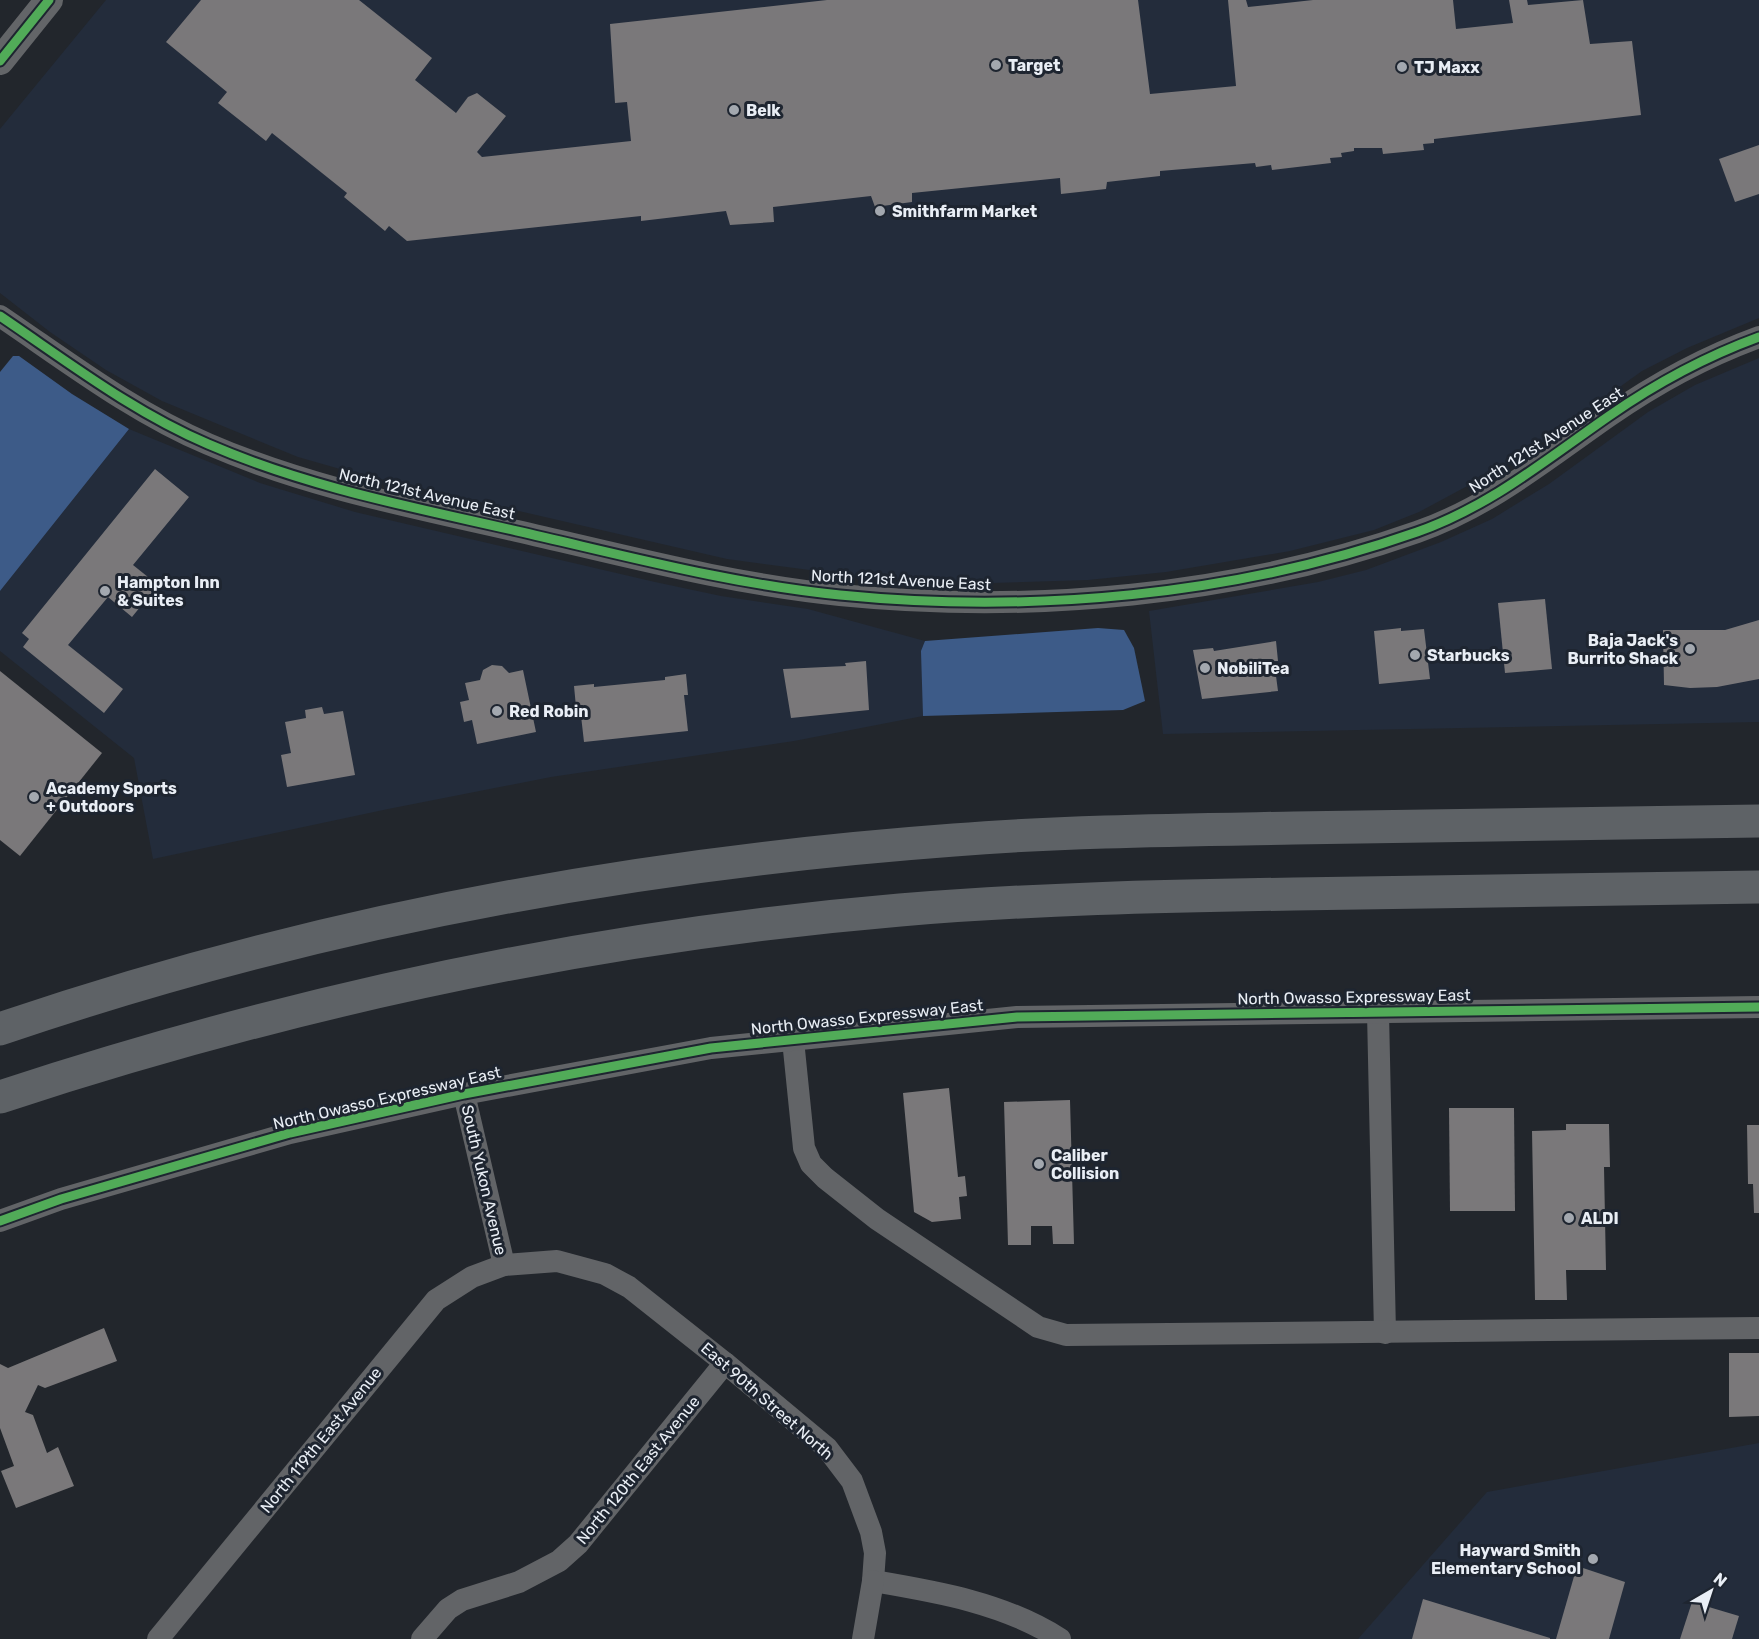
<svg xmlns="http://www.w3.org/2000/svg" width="1759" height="1639" font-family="Rubik,sans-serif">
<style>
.built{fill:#232c3b}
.water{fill:#3d5b88}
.building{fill:#7a787a}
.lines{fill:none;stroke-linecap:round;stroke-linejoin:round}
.minor{stroke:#626467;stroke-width:22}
.major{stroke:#636568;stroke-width:28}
.highway{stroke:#5e6266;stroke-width:33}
.cycleway-casing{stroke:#1e2530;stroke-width:13}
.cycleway{stroke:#51ab58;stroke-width:9}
.poi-dot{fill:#a3a8af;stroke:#1e2530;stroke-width:2}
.labels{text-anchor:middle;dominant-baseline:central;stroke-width:6;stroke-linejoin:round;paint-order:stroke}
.poi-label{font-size:16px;font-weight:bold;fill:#e9eef5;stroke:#1e2530;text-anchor:start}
.street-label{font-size:16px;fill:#e9eef5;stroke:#1e2530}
</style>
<rect width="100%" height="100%" fill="#22262c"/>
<g class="built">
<polygon points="106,0 1759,0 1759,318 1687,348 1642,371 1525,455 1419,512 1374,530 1290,551 1166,572 1088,580 990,583 878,579 727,559 354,473 298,457 162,401 106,370 50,332 0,293 0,129"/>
<polygon points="1759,358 1759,722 1163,734 1149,611 1318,582 1366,570 1441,542 1492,519 1549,484 1648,412 1695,385"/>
<polygon points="129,429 260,483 355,512 655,582 721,596 808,609 925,641 923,716 794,741 551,777 388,809 153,859 134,758 0,651 0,591"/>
<polygon points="1759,1443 1759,1639 1358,1639 1487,1492"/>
</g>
<g class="water">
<polygon points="13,356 19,356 72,394 129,429 0,591 0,372"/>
<polygon points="1098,628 1124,630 1134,648 1145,701 1123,710 923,716 921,651 925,641"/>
</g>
<g class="building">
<polygon points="201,0 359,0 432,58 415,80 456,113 468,97 477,93 506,116 477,152 482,157 631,141 627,102 615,103 610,24 827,0 1138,0 1150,94 1236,86 1228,0 1246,0 1248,7 1313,0 1453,0 1456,29 1513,23 1509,0 1527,0 1528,5 1583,0 1590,44 1632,41 1641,115 1434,139 1434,143 1423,144 1424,150 1383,154 1382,148 1354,148 1354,151 1341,153 1342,157 1330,158 1331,163 1272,170 1271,165 1256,167 1255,163 1160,171 1160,176 1107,182 1106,189 1061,194 1060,178 912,193 912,202 875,207 871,196 773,207 774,222 730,225 726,211 641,221 641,216 407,241 389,226 385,231 344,197 347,193 272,133 266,141 218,103 227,92 166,42"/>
<polygon points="1759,145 1759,194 1735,202 1719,159"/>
<polygon points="155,469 189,497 133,565 158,585 132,617 108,597 68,645 123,689 104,713 23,647 29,639 22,633"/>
<polygon points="1545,599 1552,669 1505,673 1498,603"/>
<polygon points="1759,620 1759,679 1717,687 1690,688 1664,685 1663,630 1725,630"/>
<polygon points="1401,628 1401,631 1424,629 1430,679 1379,684 1374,631"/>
<polygon points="1276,641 1278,661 1274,661 1278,691 1202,699 1193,650 1213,648 1214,651"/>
<polygon points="866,661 869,710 791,718 783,669 846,666 845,663"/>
<polygon points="492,665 502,666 509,673 523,670 536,732 477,744 472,720 464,722 460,702 469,700 465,683 480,680 483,670"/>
<polygon points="0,671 102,753 20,856 0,840"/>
<polygon points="686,674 688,695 684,695 688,731 584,742 580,707 576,707 574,686 594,684 594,687 665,680 665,677"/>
<polygon points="322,707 324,714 343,711 355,775 287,787 281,755 291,753 285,722 306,718 305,710"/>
<polygon points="949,1088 958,1177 965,1176 967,1196 959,1197 961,1219 932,1222 914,1212 903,1093"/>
<polygon points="1070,1100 1074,1244 1053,1244 1052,1226 1031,1226 1031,1245 1008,1245 1004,1102"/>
<polygon points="1449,1108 1514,1108 1515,1211 1450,1211"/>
<polygon points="1566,1124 1609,1124 1610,1167 1604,1167 1606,1270 1566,1270 1567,1300 1535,1300 1532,1131 1566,1130"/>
<polygon points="1747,1125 1759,1125 1759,1213 1754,1213 1753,1184 1748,1184"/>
<polygon points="104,1328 117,1361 45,1388 38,1385 25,1412 33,1415 47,1453 58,1447 74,1486 16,1508 1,1471 14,1466 0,1428 0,1364 8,1368"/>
<polygon points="1729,1353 1759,1353 1759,1416 1729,1417"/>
<polygon points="1577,1566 1625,1582 1609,1639 1556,1639"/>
<polygon points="1423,1599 1550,1638 1550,1639 1412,1639"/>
<polygon points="1692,1602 1739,1616 1732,1639 1680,1639"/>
</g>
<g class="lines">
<g class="minor">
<path d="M0 316C68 362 133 412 208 444 307 487 412 507 517 531 623 555 730 584 840 595 1031 614 1235 596 1417 532 1489 507 1547 459 1609 416 1655 384 1707 356 1759 337"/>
<polyline points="1378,1013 1385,1333"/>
<polyline points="793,1040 804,1148 811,1164 825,1178 877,1219 1038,1327 1066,1335 1759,1328"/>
<polyline points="464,1094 504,1265"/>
<polyline points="0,1221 61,1199 290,1133 464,1094 711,1048 1017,1017 1759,1007"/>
<path d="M158 1639 436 1300 472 1277 504 1265 557 1261 605 1274 629 1287 725 1363 827 1448 852 1481 871 1532 875 1553 873 1581C938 1592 1004 1603 1060 1639"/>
<polyline points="422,1639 448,1609 462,1600 519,1582 559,1561 578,1544 725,1363"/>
<polyline points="863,1639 873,1581"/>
</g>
<polyline class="major" points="0,61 49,0"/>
<g class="highway">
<path d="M0 1029C307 924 631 864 954 840 1067 831 1180 830 1294 828 1449 826 1604 824 1759 821"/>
<path d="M0 1097C292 1001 594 936 900 910 1031 899 1163 896 1294 894 1449 891 1604 889 1759 887"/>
</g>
<defs>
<g id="cycleway">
<polyline points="0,61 49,0"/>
<path d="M0 316C68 362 133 412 208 444 307 487 412 507 517 531 623 555 730 584 840 595 1031 614 1235 596 1417 532 1489 507 1547 459 1609 416 1655 384 1707 356 1759 337"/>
<polyline points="0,1221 61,1199 290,1133 464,1094 711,1048 1017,1017 1759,1007"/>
</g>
</defs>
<use href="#cycleway" class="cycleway-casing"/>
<use href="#cycleway" class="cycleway"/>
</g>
<g class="poi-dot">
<circle cx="996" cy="65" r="6"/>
<circle cx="1402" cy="67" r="6"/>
<circle cx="734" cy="110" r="6"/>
<circle cx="880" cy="211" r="6"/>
<circle cx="105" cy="591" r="6"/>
<circle cx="1690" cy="649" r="6"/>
<circle cx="1415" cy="655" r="6"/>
<circle cx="1205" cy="668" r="6"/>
<circle cx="497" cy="711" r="6"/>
<circle cx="34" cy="797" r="6"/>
<circle cx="1039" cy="1164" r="6"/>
<circle cx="1569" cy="1218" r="6"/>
<circle cx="1593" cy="1559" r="6"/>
</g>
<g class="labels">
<g class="poi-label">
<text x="1008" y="65">Target</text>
<text x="1414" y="67">TJ Maxx</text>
<text x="746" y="110">Belk</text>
<text x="892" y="211">Smithfarm Market</text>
<text x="117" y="582">Hampton Inn<tspan x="117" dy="18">&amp; Suites</tspan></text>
<text x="1678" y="640" text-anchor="end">Baja Jack's<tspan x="1678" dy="18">Burrito Shack</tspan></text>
<text x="1427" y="655">Starbucks</text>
<text x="1217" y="668">NobiliTea</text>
<text x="509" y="711">Red Robin</text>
<text x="46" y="788">Academy Sports<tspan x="46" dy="18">+ Outdoors</tspan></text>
<text x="1051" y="1155">Caliber<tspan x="1051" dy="18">Collision</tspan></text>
<text x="1581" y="1218">ALDI</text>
<text x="1581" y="1550" text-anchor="end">Hayward Smith<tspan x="1581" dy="18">Elementary School</tspan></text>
</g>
<g class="street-label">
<text transform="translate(1546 440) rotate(-33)">North 121st Avenue East</text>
<text transform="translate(427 494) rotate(13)">North 121st Avenue East</text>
<text transform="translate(901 580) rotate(3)">North 121st Avenue East</text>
<text transform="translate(1354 997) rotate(-1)">North Owasso Expressway East</text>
<text transform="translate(867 1017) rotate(-6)">North Owasso Expressway East</text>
<text transform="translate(387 1098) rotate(-13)">North Owasso Expressway East</text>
<text transform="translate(484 1180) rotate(77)">South Yukon Avenue</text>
<text transform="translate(767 1401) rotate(41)">East 90th Street North</text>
<text transform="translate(321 1440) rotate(-51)">North 119th East Avenue</text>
<text transform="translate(638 1470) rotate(-51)">North 120th East Avenue</text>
</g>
</g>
<g transform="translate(1711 1591) rotate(39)" stroke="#1e2530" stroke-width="4.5" paint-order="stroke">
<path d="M0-4.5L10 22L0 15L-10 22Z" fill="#e9eef5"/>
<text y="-9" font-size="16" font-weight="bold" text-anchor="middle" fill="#e9eef5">N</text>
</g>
</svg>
